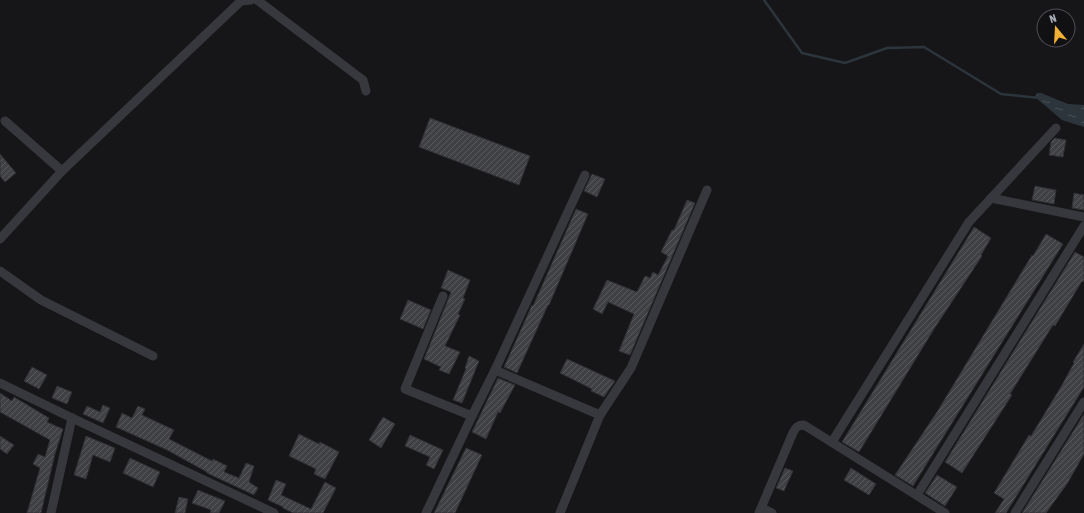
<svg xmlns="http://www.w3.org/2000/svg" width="1084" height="513" font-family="'Asap Condensed',sans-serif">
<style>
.water{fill:url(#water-ripples)}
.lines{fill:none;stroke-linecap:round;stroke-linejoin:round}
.stream{stroke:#2c353c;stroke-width:2.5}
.building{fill:url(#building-hatch);stroke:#303034}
.minor{stroke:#37383d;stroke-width:9}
</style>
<defs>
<pattern id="water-ripples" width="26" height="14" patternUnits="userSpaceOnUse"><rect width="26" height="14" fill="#2c353c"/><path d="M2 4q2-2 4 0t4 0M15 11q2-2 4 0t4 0" fill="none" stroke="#485056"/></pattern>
<pattern id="building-hatch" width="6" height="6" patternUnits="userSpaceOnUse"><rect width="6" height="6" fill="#404145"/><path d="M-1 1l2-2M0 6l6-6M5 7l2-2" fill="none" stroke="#595a5e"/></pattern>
</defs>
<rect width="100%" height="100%" fill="#161618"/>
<polygon class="water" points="1037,93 1041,93 1068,104 1084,105 1084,127 1062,120 1035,97"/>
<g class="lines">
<polyline class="stream" points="764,0 802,53 845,63 887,48 924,47 1001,94 1039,98"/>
</g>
<g class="building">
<polygon points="430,118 530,156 519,185 419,147"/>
<polygon points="1055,138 1066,140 1063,157 1049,155 1051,142"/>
<polygon points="0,154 16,173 5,182 0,176"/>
<polygon points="592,174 605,179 597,197 584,191"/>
<polygon points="1035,186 1056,190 1054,204 1032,200"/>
<polygon points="1074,193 1084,195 1084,210 1072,208"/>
<polygon points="687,200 695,203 630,355 619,351 634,314 608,302 602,314 593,309 607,280 637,292 645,276 650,278 653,272 658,275 668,256 661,252 672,230 674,230"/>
<polygon points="576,209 588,214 549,305 548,305 517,373 504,367 532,305 533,306"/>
<polygon points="974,227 991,238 981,255 982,256 934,329 859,452 842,442"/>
<polygon points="1046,234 1063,244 913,486 895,475 937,412 1032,255 1033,256"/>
<polygon points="1075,252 1084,257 1084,282 1082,281 1055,326 1053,325 1010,394 1012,395 1003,409 962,473 945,462"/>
<polygon points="448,270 470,280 463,298 465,299 458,314 460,315 445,346 460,352 449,374 439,370 441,367 424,359 451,292 441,288"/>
<polygon points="408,300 431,310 423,329 400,319"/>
<polygon points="1084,344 1084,387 1006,513 995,513 1004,499 994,493 1029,435 1031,436 1062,385 1074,363 1073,362"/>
<polygon points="469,356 479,361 462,403 453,400 466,369 465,368"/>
<polygon points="567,359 615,381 604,397 591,391 592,389 560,373"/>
<polygon points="32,367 47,375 39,389 24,381"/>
<polygon points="498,378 515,385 500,413 498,412 486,439 472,432"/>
<polygon points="57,386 72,392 67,404 52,398"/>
<polygon points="0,393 12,401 14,397 49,418 47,422 63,429 55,454 41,513 27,513 40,468 33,464 38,454 45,457 50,440 0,412"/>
<polygon points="103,405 110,408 103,423 83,414 87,406 100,412"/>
<polygon points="138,406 145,409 142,415 174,430 169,439 212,461 213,459 227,466 224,472 239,478 246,463 254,466 249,482 258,488 254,495 207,473 207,472 167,450 116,427 122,413 132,418"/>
<polygon points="1084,414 1084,454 1067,484 1046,513 1022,513"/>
<polygon points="383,417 395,424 381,448 369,440"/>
<polygon points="299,434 319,444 320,442 339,452 325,479 314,474 316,469 289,456"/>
<polygon points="410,435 443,450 434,469 426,465 430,457 405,446"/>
<polygon points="0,436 14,445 7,454 0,449"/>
<polygon points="86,436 115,448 110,462 93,455 86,479 74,475"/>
<polygon points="466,448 482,455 455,513 434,513"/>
<polygon points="130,458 160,472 153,487 123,473"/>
<polygon points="785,468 793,471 784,491 776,488"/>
<polygon points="851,468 876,484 869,495 844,480"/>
<polygon points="937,475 957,487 945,506 925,493"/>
<polygon points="276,480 286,484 281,495 311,509 325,482 336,488 323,513 293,513 283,508 283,507 268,500"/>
<polygon points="198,490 225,501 219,513 210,513 211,510 192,503"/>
<polygon points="179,497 188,499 185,513 175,513"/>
</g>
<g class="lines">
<g class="minor">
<polyline points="257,0 363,80 366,91"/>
<polyline points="5,121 62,171"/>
<polyline points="991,198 1084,217"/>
<polyline points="0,239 62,171 241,1 251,0"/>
<polyline points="0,271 41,300 153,356"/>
<polyline points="443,296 405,389 472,416"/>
<polyline points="495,370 600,415"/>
<polyline points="0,383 72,418 274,513"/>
<polyline points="832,442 969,222 1056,128"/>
<polyline points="917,495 1084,226"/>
<polyline points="762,508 772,513"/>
<polyline points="51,513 72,418"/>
<polyline points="426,513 472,416 495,370 585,175"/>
<polyline points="560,513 600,415 631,368 707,190"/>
<path d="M759 513 792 435C795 429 796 425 804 425L945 513"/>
<polyline points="1015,513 1084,402"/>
</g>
</g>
<g transform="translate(1056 28) rotate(342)"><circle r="19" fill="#111113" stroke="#4d4f55"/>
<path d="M0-3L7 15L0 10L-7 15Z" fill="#f2b134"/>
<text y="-6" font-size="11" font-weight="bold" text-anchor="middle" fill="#a8adb8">N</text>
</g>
</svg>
